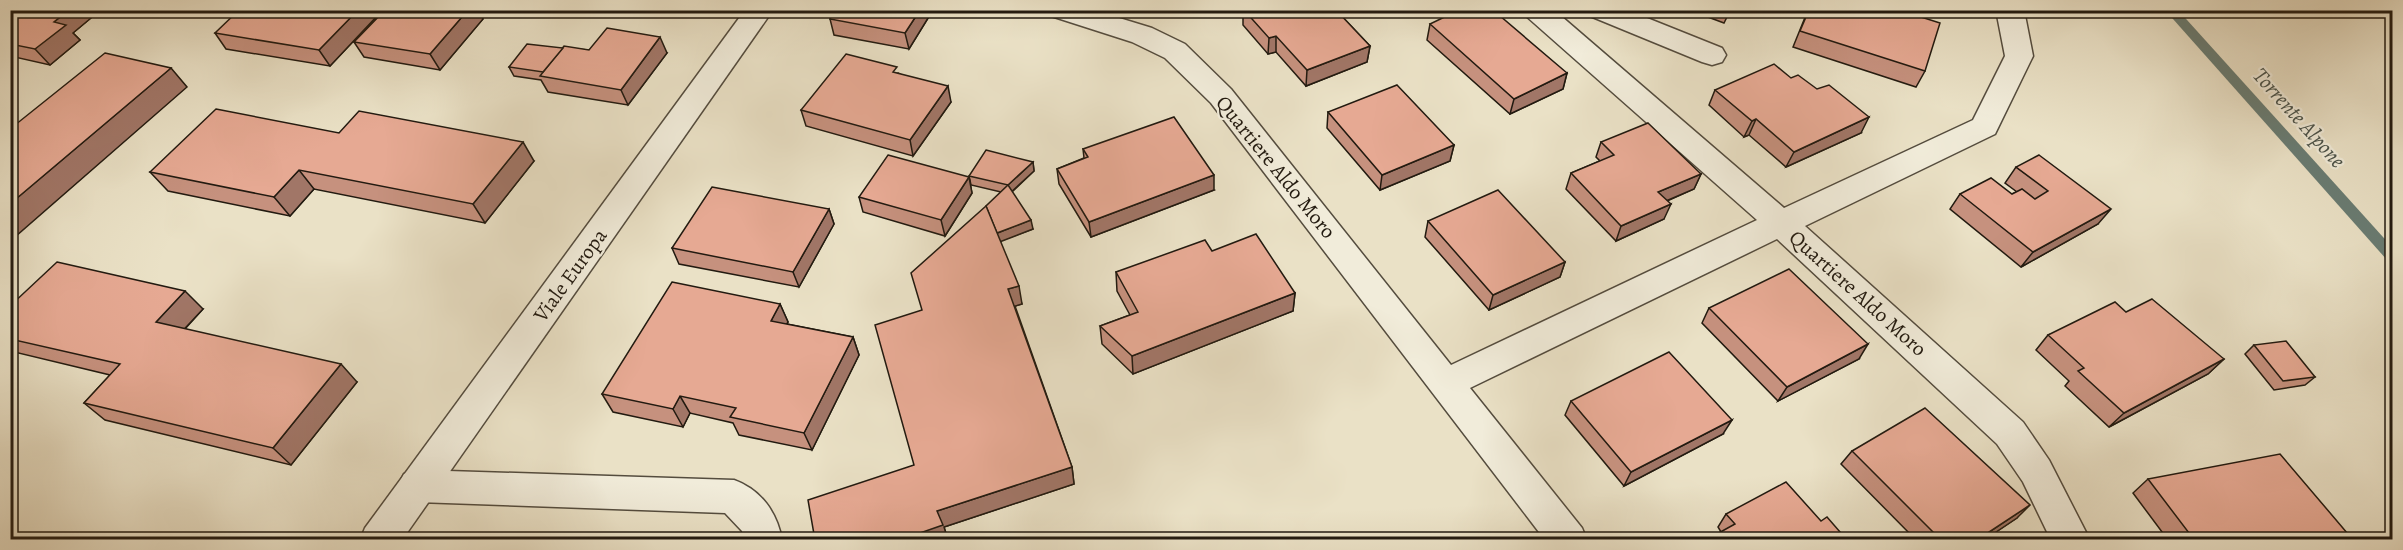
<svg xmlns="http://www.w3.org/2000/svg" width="2403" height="550" font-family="Alegreya,serif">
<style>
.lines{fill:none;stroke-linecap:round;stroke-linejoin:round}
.stream{fill:#697c73;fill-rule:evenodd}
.minor-casing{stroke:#544c3e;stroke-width:3}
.tertiary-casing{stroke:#544c3e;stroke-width:3}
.minor{fill:#f1ecda;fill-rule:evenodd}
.tertiary{fill:#f1ecda;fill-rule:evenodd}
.wall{fill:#c6917e;stroke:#221a10;stroke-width:1.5}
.shaded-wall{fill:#a17667;stroke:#221a10;stroke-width:1.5}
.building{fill:#e6a993;stroke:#221a10;stroke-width:1.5}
.labels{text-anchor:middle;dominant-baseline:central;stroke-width:4.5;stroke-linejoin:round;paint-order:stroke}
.street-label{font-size:21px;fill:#221a10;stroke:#f1ecda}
.water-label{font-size:22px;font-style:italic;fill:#4b534a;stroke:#f1ecda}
</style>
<rect width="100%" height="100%" fill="#eae1c6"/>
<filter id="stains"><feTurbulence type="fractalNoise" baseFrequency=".00333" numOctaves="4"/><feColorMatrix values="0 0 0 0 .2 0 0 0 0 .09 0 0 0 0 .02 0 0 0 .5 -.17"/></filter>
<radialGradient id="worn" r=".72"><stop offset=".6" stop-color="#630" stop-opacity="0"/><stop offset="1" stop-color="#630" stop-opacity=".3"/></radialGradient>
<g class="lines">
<polygon class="stream" points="2165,10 2178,10 2392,247 2392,262 2387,260"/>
<defs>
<g id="minor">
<polygon points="1048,10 1093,10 1152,28 1185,44 1231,89 1451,365 1757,220 1526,16 1523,10 1554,10 1784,208 1973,120 2005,56 1996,10 2024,10 2033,56 1995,134 1805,226 2023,422 2049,460 2090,540 2051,540 2023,482 1997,444 1777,239 1470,388 1582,528 1587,540 1545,540 1211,103 1165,58 1132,42 1051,16"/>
<polygon points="1587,10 1627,10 1722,48 1726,55 1722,62 1712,65 1702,62 1590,16"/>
<path d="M417 470 734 480C761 490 777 512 782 540H744L742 531 725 513 417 502 404 498 398 486 404 474Z"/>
</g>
<polygon id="tertiary" points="745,10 773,10 402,540 360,540 365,528"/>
</defs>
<use href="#minor" class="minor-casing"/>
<use href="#tertiary" class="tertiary-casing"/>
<use href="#minor" class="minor"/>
<use href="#tertiary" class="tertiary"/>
</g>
<g class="wall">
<polygon points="10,10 85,10 91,18 73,33 80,40 50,65 10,56"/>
<polygon points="385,10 479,10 483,19 440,70 364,57 354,42"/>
<polygon points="933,10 909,49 834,35 830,19"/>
<polygon points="1243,10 1336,10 1370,46 1367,62 1306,86 1276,52 1268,54 1243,25"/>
<polygon points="1689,10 1744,10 1740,17 1729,13 1724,23"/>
<polygon points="1808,10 1899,10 1925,71 1916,87 1793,47"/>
<polygon points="378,15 330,66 226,49 215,33"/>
<polygon points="1430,24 1567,73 1563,89 1510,114 1427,40"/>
<polygon points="563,48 589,50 667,53 628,105 548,92 541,80 514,76 509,67"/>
<polygon points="898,73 951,102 913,156 806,126 801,110"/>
<polygon points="1715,90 1861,133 1786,167 1749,135 1744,137 1709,105"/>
<polygon points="1328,112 1454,145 1450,161 1380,190 1327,128"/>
<polygon points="339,133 534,161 485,223 314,189 290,216 168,191 150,172"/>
<polygon points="1601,142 1701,174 1694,189 1667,201 1664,219 1616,241 1566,189 1571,173 1600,161 1596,157"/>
<polygon points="1083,149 1214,190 1091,237 1059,184 1057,169 1084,158"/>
<polygon points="1033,162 1034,171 1012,192 1033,229 1000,241 1022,304 1015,306 1072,467 1074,484 944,527 948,540 815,540 914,465 922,310 1001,192 971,185 969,176"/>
<polygon points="2016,167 2098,224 2021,267 1950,209 1960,194 2012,194 2017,192 2005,183"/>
<polygon points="969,177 972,193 945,236 863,212 859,197"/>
<polygon points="829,209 834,224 799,287 679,264 672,248"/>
<polygon points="1428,221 1565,262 1560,277 1489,310 1425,237"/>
<polygon points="1212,251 1295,293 1293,311 1133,374 1102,344 1100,326 1130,315 1117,291 1116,272"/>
<polygon points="780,304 788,322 787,324 853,337 859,355 812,450 739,435 733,423 690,413 683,427 613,412 602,394"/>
<polygon points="10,306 203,309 185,329 357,382 291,465 105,420 84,403 110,375 10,351"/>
<polygon points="1709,308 1859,359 1778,401 1702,323"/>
<polygon points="2126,312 2224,359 2208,374 2109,427 2065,386 2069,381 2036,350 2048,335"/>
<polygon points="2254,345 2315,377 2305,385 2274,390 2245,354"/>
<polygon points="1571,401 1723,434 1624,486 1565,415"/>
<polygon points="1852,451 2017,518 1984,540 1916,540 1841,464"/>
<polygon points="2148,479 2348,534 2340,540 2168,540 2133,493"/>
<polygon points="1726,514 1821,521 1721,532 1718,527"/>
</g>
<g class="shaded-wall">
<polygon points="69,10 85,10 91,18 73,33 80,40 50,65 35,49 54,22"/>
<polygon points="358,10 376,10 378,15 330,66 319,50"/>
<polygon points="468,10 479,10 483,19 440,70 430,54"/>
<polygon points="920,10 933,10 909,49 905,33"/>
<polygon points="1276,36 1276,52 1268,54 1269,38"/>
<polygon points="660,37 667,53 628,105 621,90"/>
<polygon points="1370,46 1367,62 1306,86 1307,70"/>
<polygon points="171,68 187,87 16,236 10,232 10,204"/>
<polygon points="1567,73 1563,89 1510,114 1514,99"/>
<polygon points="948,86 951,102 913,156 910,140"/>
<polygon points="1869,117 1861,133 1786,167 1794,152"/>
<polygon points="1756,119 1749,135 1744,137 1752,121"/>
<polygon points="523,142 534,161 485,223 473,204"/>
<polygon points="1454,145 1450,161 1380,190 1382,175"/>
<polygon points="1033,162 1034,171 1009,194 1008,185"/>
<polygon points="299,170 314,189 290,216 274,197"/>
<polygon points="1701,174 1694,189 1652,207 1658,192"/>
<polygon points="1214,175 1214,190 1091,237 1089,222"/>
<polygon points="969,177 972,193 945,236 941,220"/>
<polygon points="1671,204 1664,219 1616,241 1621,226"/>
<polygon points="829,209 834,224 799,287 793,272"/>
<polygon points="2111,209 2098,224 2021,267 2033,252"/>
<polygon points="1031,220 1033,229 997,243 995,234"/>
<polygon points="1565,262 1560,277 1489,310 1493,295"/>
<polygon points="1019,286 1022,304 1012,307 1008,289"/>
<polygon points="185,291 203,309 174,340 156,322"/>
<polygon points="1295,293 1293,311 1133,374 1132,356"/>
<polygon points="780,304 788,322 778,339 771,321"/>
<polygon points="853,337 859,355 812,450 804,433"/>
<polygon points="1868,344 1859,359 1778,401 1787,387"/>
<polygon points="2224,359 2208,374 2109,427 2124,413"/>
<polygon points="341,364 357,382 291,465 273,448"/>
<polygon points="680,396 690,413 683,427 673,409"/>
<polygon points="1732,420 1723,434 1624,486 1631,472"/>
<polygon points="1072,467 1074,484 944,527 948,540 900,540 937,511"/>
<polygon points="2030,505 2017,518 1984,540 1977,540"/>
<polygon points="2207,534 2200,540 2189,540 2192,537"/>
</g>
<g class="building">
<polygon points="10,10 69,10 54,22 66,25 35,49 10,44"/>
<polygon points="239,10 358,10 319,50 215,33"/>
<polygon points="385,10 468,10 430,54 354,42"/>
<polygon points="835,10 920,10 905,33 830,19"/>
<polygon points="1244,10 1336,10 1370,46 1307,70 1276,36 1269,38"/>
<polygon points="1459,10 1493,10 1567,73 1514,99 1430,24"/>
<polygon points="1809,10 1899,10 1940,23 1925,71 1800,31"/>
<polygon points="607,28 660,37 621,90 540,76 564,46 589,50"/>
<polygon points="527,44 563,48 543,72 509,67"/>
<polygon points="105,53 171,68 10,204 10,129"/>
<polygon points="846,54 897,67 893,72 948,86 910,140 801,110"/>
<polygon points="1774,64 1791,78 1798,75 1817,89 1829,85 1869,117 1794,152 1756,119 1752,121 1715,90"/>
<polygon points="1397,85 1454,145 1382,175 1328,112"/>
<polygon points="216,109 339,133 359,111 523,142 473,204 299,170 274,197 150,172"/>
<polygon points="1174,117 1214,175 1089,222 1057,169 1088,157 1083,149"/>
<polygon points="1648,123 1701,174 1658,192 1671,204 1621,226 1571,173 1614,155 1601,142"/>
<polygon points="986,150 1033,162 1008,185 969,176"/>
<polygon points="888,155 969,177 941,220 859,197"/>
<polygon points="2039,155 2111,209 2033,252 1960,194 1991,178 2012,194 2022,189 2035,199 2048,191 2016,167"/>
<polygon points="1008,185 1031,220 997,233 986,206"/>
<polygon points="712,187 829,209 793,272 672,248"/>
<polygon points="1498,190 1565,262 1493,295 1428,221"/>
<polygon points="986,206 1019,286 1008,289 1072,467 937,511 943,525 900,540 815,540 808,500 914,465 875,325 922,310 911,273"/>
<polygon points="1256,234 1295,293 1132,356 1100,326 1138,312 1116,272 1205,240 1212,251"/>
<polygon points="57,262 185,291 156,322 341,364 273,448 84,403 120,364 10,339 10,306"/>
<polygon points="1789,269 1868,344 1787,387 1709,308"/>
<polygon points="672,282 780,304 771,321 853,337 804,433 730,417 736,408 680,396 673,409 602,394"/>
<polygon points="2152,299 2224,359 2124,413 2078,371 2084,368 2048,335 2115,302 2126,312"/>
<polygon points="2286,341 2315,377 2283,381 2254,345"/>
<polygon points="1669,352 1732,420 1631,472 1571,401"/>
<polygon points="1925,408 2030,505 1977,540 1941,540 1852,451"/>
<polygon points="2280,454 2348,534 2320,540 2212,540 2207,534 2192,537 2148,479"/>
<polygon points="1786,482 1821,521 1827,517 1847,540 1706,540 1735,524 1726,514"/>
</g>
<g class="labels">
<g class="street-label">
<text transform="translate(1276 167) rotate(51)">Quartiere Aldo Moro</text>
<text transform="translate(570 275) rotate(-54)">Viale Europa</text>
<text transform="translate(1858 293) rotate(42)">Quartiere Aldo Moro</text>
</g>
<g class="water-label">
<text transform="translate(2299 118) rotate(48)">Torrente Alpone</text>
</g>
</g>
<rect width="2403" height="550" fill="none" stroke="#eae1c6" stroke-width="36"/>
<rect x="12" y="12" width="2379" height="526" fill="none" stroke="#221a10" stroke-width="3"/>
<rect x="18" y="18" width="2367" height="514" fill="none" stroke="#221a10" stroke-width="1.5"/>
<rect width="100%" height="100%" filter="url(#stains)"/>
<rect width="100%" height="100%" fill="url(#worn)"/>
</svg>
